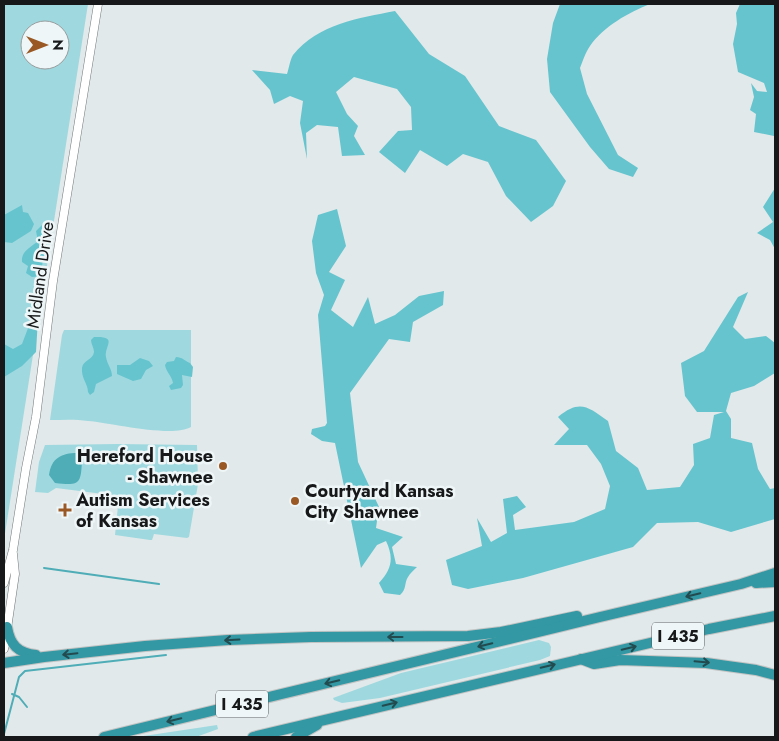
<svg xmlns="http://www.w3.org/2000/svg" width="779" height="741" font-family="Jost,sans-serif">
<style>
.green{fill:#9fd9df;fill-rule:evenodd}
.forest{fill:#66c4ce}
.water{fill:#4eadb7}
.lines{fill:none;stroke-linecap:round;stroke-linejoin:round}
.stream{stroke:#4eadb7;stroke-width:2}
.secondary-casing{stroke:#717778;stroke-width:9}
.motorway-casing{stroke:#c2c3c3;stroke-width:12}
.secondary{stroke:#fff;stroke-width:8}
.motorway{stroke:#3398a3;stroke-width:10}
.oneway{stroke:#224b50}
.poi-dot{fill:#9a5825;stroke:#eff6f7;stroke-width:2}
.labels{text-anchor:middle;dominant-baseline:central;stroke-width:5;stroke-linejoin:round;paint-order:stroke}
.shield{fill:#eff6f7;stroke:#575b5c;stroke-width:1}
.shield-label{font-size:16px;font-weight:bold;fill:#161819}
.street-label{font-size:18px;fill:#161819;stroke:#eff6f7}
.poi-label{font-size:18px;font-weight:bold;fill:#161819;stroke:#eff6f7;text-anchor:start}
</style>
<rect width="100%" height="100%" fill="#e2e9ea"/>
<g class="green">
<path d="M4 4H88L4 540ZM30 30H60V60H30Z"/>
<path d="M64 330H191V427C172 438 112 423 88 421 75 419 62 420 50 420L62 335Z"/>
<polygon points="117,444 197,445 198,484 189,537 187,538 154,534 152,540 150,540 115,535 119,496 56,488 48,493 35,492 39,462 45,445"/>
<polygon points="539,640 549,643 551,647 550,656 540,660 380,698 342,703 334,700 333,698 401,673"/>
<polygon points="217,725 218,729 196,737 137,737"/>
</g>
<g class="forest">
<path d="M560 4H650C628 13 604 26 590 46 585 53 583 61 580 68L587 94 618 155 638 168 633 177 609 169 590 147 550 92 547 59 553 23Z"/>
<polygon points="740,4 775,4 774,136 754,132 756,114 750,110 754,97 751,83 757,91 767,92 764,83 738,72 733,44 737,24 736,13"/>
<path d="M395 11 429 54 465 76 499 126 536 140 566 181 553 206 531 222 506 196 488 162 463 154 447 166 420 150 405 173 379 152 398 131 412 130 411 107 397 89 354 77 336 92 347 114 358 126 354 136 365 155 342 156 338 127 317 125 306 133 307 159 300 123 303 101 290 96 274 104 270 90 252 70 287 74C289 68 290 60 293 55 318 24 359 18 395 11Z"/>
<polygon points="775,188 775,249 770,240 757,233 773,222 763,207"/>
<polygon points="22,205 23,212 28,213 34,224 31,231 12,243 4,242 4,215"/>
<path d="M337 209 346 246 329 272 345 280 331 310 353 327 368 297 375 324 395 315 419 296 444 291 443 305 413 322 410 342 389 339 350 393 358 462 379 507 376 528 403 537 392 547 396 564 417 567C414 570 410 573 408 577 404 583 407 589 400 595L384 593 379 583C392 569 394 558 386 541L377 545 361 568 335 443 322 441 311 434 312 429 325 426 327 423 318 315 324 295 316 273 312 241 318 215Z"/>
<path d="M43 224 49 230 50 235 43 258 41 276 32 277 26 273 28 266 22 262C21 251 30 248 38 241L36 231Z"/>
<polygon points="40,284 36,352 22,366 4,377 4,344 13,349 22,344 33,315 33,290"/>
<path d="M748 292 733 327 745 339 766 336 775 343V373L754 386 731 393 726 411 731 419V438L752 443 758 469 770 489 775 488V519L731 532 698 522 657 523 633 547 523 578 468 589 452 585 446 560 482 546 477 518 491 542 507 533 503 499 517 496 526 507 513 515 515 530 574 522 605 509 610 486 601 464 587 445H554L569 429 558 417C580 399 588 407 608 421L616 451 638 468 647 490 680 487 694 465 693 444 710 438 714 415 724 412H697L685 396 681 363 704 351 738 297Z"/>
<path d="M94 337C119 336 104 346 106 357 107 364 112 369 112 376L96 384 94 392 90 395 88 392C88 384 81 378 82 368 83 360 93 360 94 352 94 348 91 344 91 340Z"/>
<path d="M176 357C182 357 185 361 190 363L193 367 192 377 182 375 183 385 181 388 171 390 169 386 173 383C172 376 166 372 165 365L167 362 174 361Z"/>
<polygon points="140,358 149,361 153,366 146,370 141,379 133,381 117,374 117,365 130,365"/>
</g>
<path class="water" d="M77 453 82 459C81 484 80 486 55 483L49 475C51 458 62 453 77 453Z"/>
<g class="lines">
<g class="stream">
<polyline points="44,568 159,584"/>
<polyline points="12,694 19,697 27,707"/>
<polyline points="4,734 19,677 25,671 166,655"/>
</g>
<defs>
<g id="secondary">
<polyline points="4,583 13,550 26,468 36,417 53,281 98,4"/>
<polyline points="4,649 15,574 13,554"/>
</g>
<g id="motorway">
<polyline points="756,583 775,582"/>
<path d="M7 627C10 645 18 653 36 655"/>
<polyline points="581,659 594,664 620,660 706,663 756,670 775,675"/>
<polyline points="4,663 44,657 145,646 228,640 311,637 468,636 501,632 577,616"/>
<polyline points="104,737 600,617 741,584 775,573"/>
<polyline points="253,737 709,629 775,616"/>
<polyline points="296,737 317,725"/>
</g>
</defs>
<use href="#secondary" class="secondary-casing"/>
<use href="#motorway" class="motorway-casing"/>
<use href="#secondary" class="secondary"/>
<use href="#motorway" class="motorway"/>
</g>
<defs><path id="oneway-shaft" d="M-6 0H5M1.5-3L5.5 0L1.5 3" fill="none" stroke-width="1.6" stroke-linecap="round" stroke-linejoin="round" transform="scale(1.25)"/></defs>
<g class="oneway">
<use href="#oneway-shaft" transform="translate(693 595) rotate(167)"/>
<use href="#oneway-shaft" transform="translate(395 637) rotate(180)"/>
<use href="#oneway-shaft" transform="translate(232 640) rotate(177)"/>
<use href="#oneway-shaft" transform="translate(485 645) rotate(167)"/>
<use href="#oneway-shaft" transform="translate(629 648) rotate(-13)"/>
<use href="#oneway-shaft" transform="translate(70 654) rotate(174)"/>
<use href="#oneway-shaft" transform="translate(702 662) rotate(5)"/>
<use href="#oneway-shaft" transform="translate(548 666) rotate(-13)"/>
<use href="#oneway-shaft" transform="translate(332 682) rotate(166)"/>
<use href="#oneway-shaft" transform="translate(390 704) rotate(-13)"/>
<use href="#oneway-shaft" transform="translate(174 720) rotate(166)"/>
</g>
<g class="poi-dot">
<circle cx="223" cy="466" r="5"/>
<circle cx="295" cy="501" r="5"/>
<path d="M62.5 502.5h5v5h5v5h-5v5h-5v-5h-5v-5h5z"/>
</g>
<g class="labels">
<g class="shield">
<rect x="652" y="622.5" width="52" height="27" rx="4"/>
<rect x="216" y="690.5" width="52" height="27" rx="4"/>
</g>
<g class="shield-label">
<text x="678" y="636">I 435</text>
<text x="242" y="704">I 435</text>
</g>
<g class="street-label">
<text transform="translate(40 275) rotate(-82)">Midland Drive</text>
</g>
<g class="poi-label">
<text x="213" y="456" text-anchor="end">Hereford House<tspan x="213" dy="21">- Shawnee</tspan></text>
<text x="305" y="491">Courtyard Kansas<tspan x="305" dy="21">City Shawnee</tspan></text>
<text x="76" y="500">Autism Services<tspan x="76" dy="21">of Kansas</tspan></text>
</g>
</g>
<rect width="779" height="741" fill="none" stroke="#161819" stroke-width="10"/>
<g transform="translate(45 45) rotate(90)"><circle r="24" fill="#eff6f7" stroke="#989d9e"/>
<path d="M0-4L9 19L0 12L-9 19Z" fill="#9a5825"/>
<text y="-8" font-size="14" font-weight="bold" text-anchor="middle" fill="#161819">N</text>
</g>
</svg>
